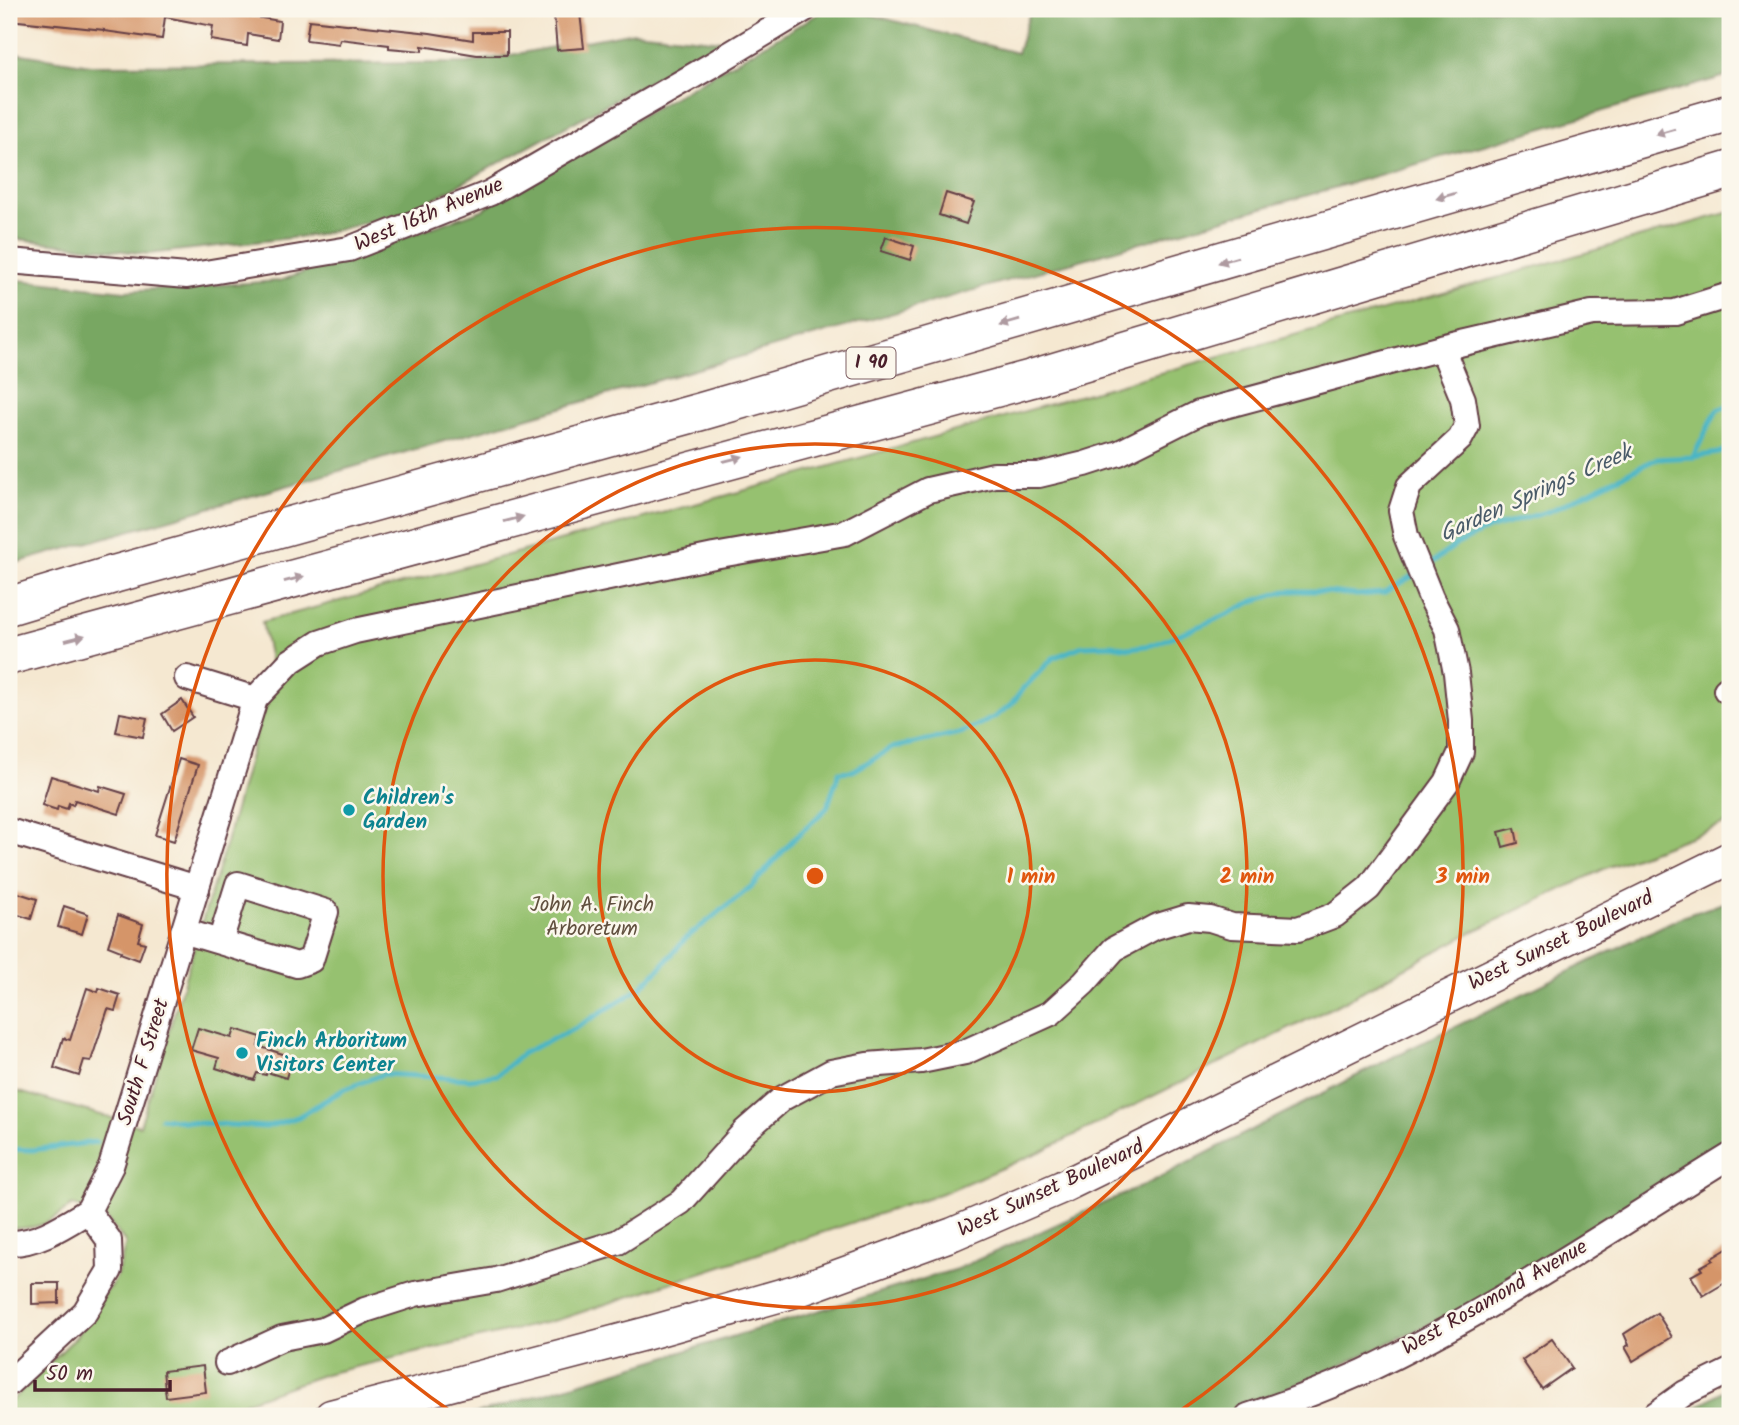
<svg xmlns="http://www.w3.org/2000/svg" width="1739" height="1425" font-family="Kalam,sans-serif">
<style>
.green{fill:#96c16f;stroke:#70704d;stroke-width:2}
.forest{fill:#78a762;stroke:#616346;stroke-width:2}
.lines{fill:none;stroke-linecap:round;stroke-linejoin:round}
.stream{stroke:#49b5c6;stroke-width:5}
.building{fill:#d59569}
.minor-casing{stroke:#643d44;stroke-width:28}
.major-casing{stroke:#643d44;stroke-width:35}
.highway-casing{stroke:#643d44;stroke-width:40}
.minor{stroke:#fff;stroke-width:24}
.major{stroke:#fff;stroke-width:32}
.highway{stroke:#fff;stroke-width:37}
.oneway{fill:#ae9aa0}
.ring{fill:none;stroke:#e0560e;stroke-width:3.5}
.culture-dot{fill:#0f9aa8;stroke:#fbf7ec;stroke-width:2.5}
.labels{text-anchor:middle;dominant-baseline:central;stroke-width:5;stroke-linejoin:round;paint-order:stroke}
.shield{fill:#fbf7ec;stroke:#7f6065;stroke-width:2}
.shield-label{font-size:19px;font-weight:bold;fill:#4a1f2b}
.street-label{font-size:21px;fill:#4a1f2b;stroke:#fbf7ec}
.culture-label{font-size:21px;font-weight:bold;fill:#0d838f;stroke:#fbf7ec;text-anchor:start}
.park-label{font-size:21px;fill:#61503f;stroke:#fbf7ec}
.water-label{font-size:23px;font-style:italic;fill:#4a5b69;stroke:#fbf7ec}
.centre{fill:#e0560e;stroke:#fbf7ec;stroke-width:3.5}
.ring-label{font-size:21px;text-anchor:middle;font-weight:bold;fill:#e0560e;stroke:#fbf7ec;stroke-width:5;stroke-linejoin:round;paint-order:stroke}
</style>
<rect width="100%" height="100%" fill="#fbf7ec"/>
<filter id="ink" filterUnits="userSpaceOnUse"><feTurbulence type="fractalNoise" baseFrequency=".0143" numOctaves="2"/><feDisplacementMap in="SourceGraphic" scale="14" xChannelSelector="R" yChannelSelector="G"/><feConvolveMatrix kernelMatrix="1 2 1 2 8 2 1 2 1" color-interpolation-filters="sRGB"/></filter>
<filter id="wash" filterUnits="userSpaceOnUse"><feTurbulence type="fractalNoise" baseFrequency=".00686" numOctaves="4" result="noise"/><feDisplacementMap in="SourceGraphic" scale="28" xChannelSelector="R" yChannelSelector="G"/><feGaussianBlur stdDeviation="1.57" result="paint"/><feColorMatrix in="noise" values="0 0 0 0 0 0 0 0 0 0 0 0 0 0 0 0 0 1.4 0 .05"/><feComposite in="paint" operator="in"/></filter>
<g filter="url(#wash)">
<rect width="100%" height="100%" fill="#f5e8d1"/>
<path class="green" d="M1730 212V822L1606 868 1468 934 1337 1005 1042 1151 945 1192 561 1319 325 1374 205 1416H9V1403L75 1338 116 1278 126 1243 102 1213 72 1205C51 1223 37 1230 9 1228V1089L140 1126 226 843 261 715 274 678 262 622 728 495Z"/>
<g class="forest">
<polygon points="827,9 849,9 1017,53 1031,9 1730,9 1730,75 9,565 9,279 125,291 279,281 482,210 522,184"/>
<polygon points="634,32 723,41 411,211 317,235 148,254 9,238 9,52 90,65 468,63"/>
<polygon points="1730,901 1730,1148 1485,1298 1342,1365 1222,1416 469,1416 957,1269 1149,1183 1397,1055 1681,917"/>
<polygon points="1730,1386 1730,1416 1683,1416"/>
</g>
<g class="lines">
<g class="stream">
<polyline points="1693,457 1717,410 1730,405"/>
<polyline points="1425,568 1457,544 1488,529 1550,511 1656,459 1693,457 1718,453 1730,448"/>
<polyline points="161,1118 198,1123 266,1127 298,1117 343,1090 383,1074 470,1079 497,1075 523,1053 576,1028 639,989 661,967 685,939 752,886 792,841 827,808 839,772 853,771 892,748 964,732 993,718 1011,705 1023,689 1053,658 1082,646 1111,645 1130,648 1152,645 1217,619 1254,601 1286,591 1317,591 1357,595 1383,593 1414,575"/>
<polyline points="9,1149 32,1150 96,1142"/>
</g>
</g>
<g id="blocks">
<g class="building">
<polygon points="9,9 207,9 280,21 278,39 248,34 247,46 211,40 213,26 165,17 162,39 104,31 104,30 9,20"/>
<polygon points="580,13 584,48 557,50 554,15"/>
<polygon points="309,20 430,33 473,40 473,32 507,32 507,55 477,55 422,46 422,51 389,48 389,45 340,39 339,44 306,40"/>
<polygon points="946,193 974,202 966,224 939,215"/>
<polygon points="886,237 914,246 910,260 881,251"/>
<polygon points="182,700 193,717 172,731 162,714"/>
<polygon points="120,713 147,718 143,737 116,732"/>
<polygon points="179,759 198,765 174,841 155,835"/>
<polygon points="51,776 99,791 100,786 126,794 119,814 75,800 73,805 69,803 67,809 58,806 57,810 42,805"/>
<polygon points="1515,828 1518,843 1503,847 1499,832"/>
<polygon points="9,890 37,899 31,919 9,912"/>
<polygon points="64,906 88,914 82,934 58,927"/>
<polygon points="118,915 143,924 138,941 145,943 139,960 120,953 121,951 108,946"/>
<polygon points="87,988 98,992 99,988 120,995 115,1011 108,1009 91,1061 84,1060 79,1076 54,1068 63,1038 70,1040"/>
<polygon points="198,1028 232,1038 235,1029 261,1037 258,1046 292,1057 286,1078 267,1072 266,1075 257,1073 254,1080 216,1068 219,1058 191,1050"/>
<polygon points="1730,1247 1730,1280 1703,1296 1691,1276 1702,1270 1700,1267 1713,1260 1712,1258"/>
<polygon points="32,1283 59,1283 59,1303 32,1304"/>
<polygon points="1657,1313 1672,1337 1633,1361 1625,1347 1629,1345 1624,1334"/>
<polygon points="1552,1339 1572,1368 1542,1389 1522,1360"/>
<polygon points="203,1366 206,1392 166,1397 163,1371"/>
</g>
</g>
</g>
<g filter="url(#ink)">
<use href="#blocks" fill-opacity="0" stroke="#643d44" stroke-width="2"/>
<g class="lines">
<defs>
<g id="minor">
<polyline points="9,261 187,276 349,249 490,193 712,65 805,9"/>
<polyline points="187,678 255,699"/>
<polyline points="1726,690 1730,687"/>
<polyline points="9,831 197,888"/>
<polyline points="183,931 297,965 311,960 326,912 238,884 220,942"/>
<polyline points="88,1211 111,1166 255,699 291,661 319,643 355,631 714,556 845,533 928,490 994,475 1039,475 1085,464 1119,453 1199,413 1442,348 1592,313 1675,312 1730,295"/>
<path d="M9 1243C37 1244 65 1225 88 1211"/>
<polyline points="227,1363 282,1338 323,1330 365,1310 415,1294 496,1280 618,1242 681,1202 745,1131 783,1098 831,1072 867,1065 921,1061 965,1052 1051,1013 1084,983 1114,949 1155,927 1188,917 1210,919 1232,926 1298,929 1335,915 1369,888 1447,782 1461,752 1461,721 1456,673 1447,629 1431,598 1406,536 1401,511 1409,486 1460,439 1467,426 1463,399 1442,348"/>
<polyline points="9,1383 85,1312 110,1270 109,1240 88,1211"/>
<path d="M1248 1416C1287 1403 1325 1389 1363 1372 1491 1312 1610 1230 1730 1156"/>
<polyline points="1653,1416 1685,1393 1730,1371"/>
</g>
<polyline id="major" points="331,1416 648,1333 799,1290 953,1234 1062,1187 1730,858"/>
<g id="highway">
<polyline points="9,606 115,574 703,411 1730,113"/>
<polyline points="9,656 1030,379 1730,170"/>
</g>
</defs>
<use href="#minor" class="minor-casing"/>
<use href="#major" class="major-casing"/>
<use href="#highway" class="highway-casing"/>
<use href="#minor" class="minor"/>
<use href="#major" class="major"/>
<use href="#highway" class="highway"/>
</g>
<defs><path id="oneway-solid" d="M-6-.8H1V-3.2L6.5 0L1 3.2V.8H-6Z" transform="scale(1.75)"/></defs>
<g class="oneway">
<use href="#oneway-solid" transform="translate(1665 132) rotate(164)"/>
<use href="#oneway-solid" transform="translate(1446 196) rotate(164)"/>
<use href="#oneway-solid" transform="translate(1228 260) rotate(164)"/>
<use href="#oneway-solid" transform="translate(1010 323) rotate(164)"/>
<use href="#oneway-solid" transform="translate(733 459) rotate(-15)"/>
<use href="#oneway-solid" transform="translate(514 519) rotate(-15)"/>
<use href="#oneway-solid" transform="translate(294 579) rotate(-15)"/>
<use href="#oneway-solid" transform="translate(75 638) rotate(-15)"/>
</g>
</g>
<g class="ring">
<circle cx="815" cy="876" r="216"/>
<circle cx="815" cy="876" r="432"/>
<path d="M453 1413A648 648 0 1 1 1177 1413"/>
</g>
<g class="culture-dot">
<circle cx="349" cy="810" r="7"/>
<circle cx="242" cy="1053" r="7"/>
</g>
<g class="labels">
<rect class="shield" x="846.5" y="347.5" width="49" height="31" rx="5"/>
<g class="shield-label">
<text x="871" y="363">I 90</text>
</g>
<g class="street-label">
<text transform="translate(429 215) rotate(-23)">West 16th Avenue</text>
<text transform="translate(1561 941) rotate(-26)">West Sunset Boulevard</text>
<text transform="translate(144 1062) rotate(-73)">South F Street</text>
<text transform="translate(1051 1189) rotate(-25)">West Sunset Boulevard</text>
<text transform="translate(1495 1298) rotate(-30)">West Rosamond Avenue</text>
</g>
<g class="culture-label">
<text x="363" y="798">Children's<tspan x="363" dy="24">Garden</tspan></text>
<text x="256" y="1041">Finch Arboritum<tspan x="256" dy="24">Visitors Center</tspan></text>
</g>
<g class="park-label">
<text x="592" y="905">John A. Finch<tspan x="592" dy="24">Arboretum</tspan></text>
</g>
<g class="water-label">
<text transform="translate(1536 494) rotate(-24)">Garden Springs Creek</text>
</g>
</g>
<circle cx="815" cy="876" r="10" class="centre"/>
<g class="ring-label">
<text x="1031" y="883">1 min</text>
<text x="1247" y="883">2 min</text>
<text x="1463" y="883">3 min</text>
</g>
<rect width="1739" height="1425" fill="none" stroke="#fbf7ec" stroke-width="35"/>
<path d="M35 1380v10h135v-10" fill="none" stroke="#4a1f2b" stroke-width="3.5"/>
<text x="46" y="1380" font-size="21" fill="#4a1f2b" stroke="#fbf7ec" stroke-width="5" paint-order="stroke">50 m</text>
</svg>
